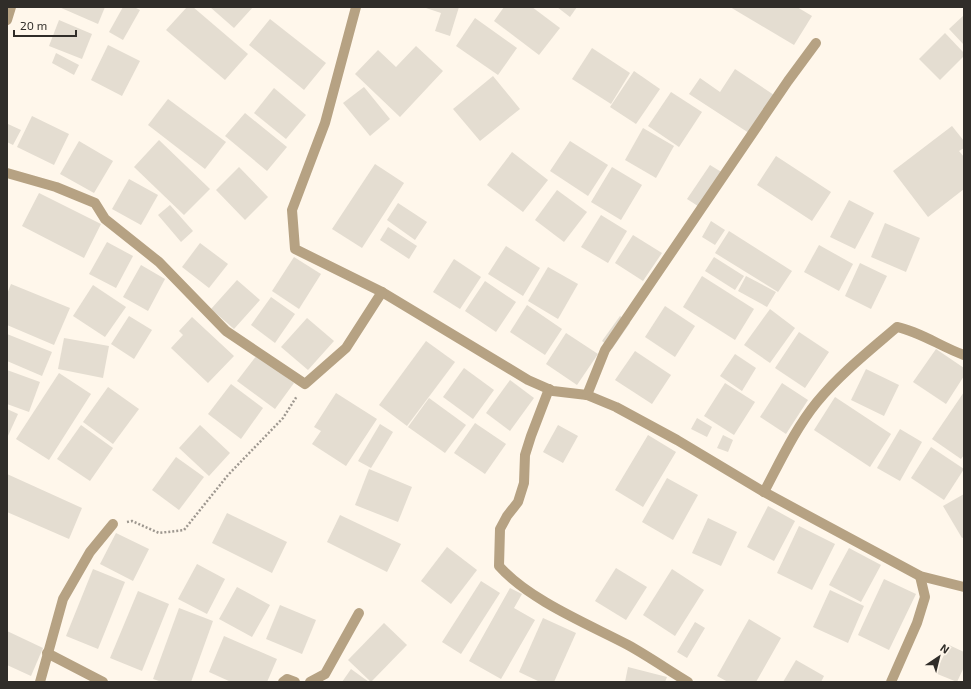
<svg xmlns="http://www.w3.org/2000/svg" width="971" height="689" font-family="'Exo 2',sans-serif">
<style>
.building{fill:#e4ddd1}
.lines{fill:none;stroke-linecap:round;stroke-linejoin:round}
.path{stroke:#9e9890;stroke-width:2.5;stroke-dasharray:2 2;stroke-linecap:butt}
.minor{stroke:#b6a283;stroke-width:10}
</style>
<rect width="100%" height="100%" fill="#fff7eb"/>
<g class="building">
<polygon points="59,7 105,7 98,24"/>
<polygon points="123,7 134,7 140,10 123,40 109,32"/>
<polygon points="187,7 193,7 248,54 225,80 166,30"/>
<polygon points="210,7 253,7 234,28"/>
<polygon points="423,7 459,7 450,36 435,31 441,13"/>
<polygon points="504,7 532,7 560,28 539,55 494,21"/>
<polygon points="557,7 577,7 570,17"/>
<polygon points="730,7 797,7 812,16 794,45"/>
<polygon points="964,15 964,45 949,29"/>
<polygon points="475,18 517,48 498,75 456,46"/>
<polygon points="270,19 326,63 304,90 249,45"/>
<polygon points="59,20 92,34 82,59 49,46"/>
<polygon points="945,33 964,53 964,56 940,80 919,59"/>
<polygon points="108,45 140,61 122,96 91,80"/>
<polygon points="416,46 443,71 400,117 355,74 378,50 396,67"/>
<polygon points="592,48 630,73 611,104 572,79"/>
<polygon points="56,53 79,65 74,75 52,63"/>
<polygon points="735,69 777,97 752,135 689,94 700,78 720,92"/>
<polygon points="634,71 660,89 636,124 610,107"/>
<polygon points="493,76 520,109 480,141 453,109"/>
<polygon points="364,87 390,119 370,136 343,103"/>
<polygon points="274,88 306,115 286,139 254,113"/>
<polygon points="671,92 702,112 679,147 648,126"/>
<polygon points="168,99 226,142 205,169 148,125"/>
<polygon points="245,113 287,147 267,171 225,136"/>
<polygon points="32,116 69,134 54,165 17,147"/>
<polygon points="8,124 21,130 13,145 7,142"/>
<polygon points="952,126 964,141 964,148 959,151 964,157 964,189 928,217 893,171"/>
<polygon points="643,128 674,146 656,178 625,160"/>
<polygon points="159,140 210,189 184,215 134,167"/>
<polygon points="79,141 113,161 94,193 60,174"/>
<polygon points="570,141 608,165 588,196 550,171"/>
<polygon points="512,152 548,180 523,212 487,185"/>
<polygon points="776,156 831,192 812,221 757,185"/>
<polygon points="375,164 404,183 362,248 332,229"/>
<polygon points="710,165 723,173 701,208 687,199"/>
<polygon points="239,167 268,197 245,220 216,190"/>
<polygon points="612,167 642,185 621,220 591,202"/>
<polygon points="129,179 158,195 141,225 112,209"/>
<polygon points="557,190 587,212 564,242 535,220"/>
<polygon points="39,193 101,224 84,258 22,226"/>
<polygon points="849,200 874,213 855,249 830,237"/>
<polygon points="398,203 427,222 415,240 387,220"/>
<polygon points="170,205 193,231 181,242 158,215"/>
<polygon points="601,215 627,231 608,263 581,247"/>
<polygon points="711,221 725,230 715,245 702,237"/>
<polygon points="885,223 920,238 906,272 871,257"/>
<polygon points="388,227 417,246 409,259 380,240"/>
<polygon points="729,231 792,271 778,292 715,253"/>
<polygon points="633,235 662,253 643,281 615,263"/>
<polygon points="107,242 133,256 116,288 89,274"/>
<polygon points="200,243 228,264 209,288 182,267"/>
<polygon points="819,245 853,264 839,291 804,272"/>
<polygon points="506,246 540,268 523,296 488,274"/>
<polygon points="294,257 321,274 299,309 272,291"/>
<polygon points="714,257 744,276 735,290 705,271"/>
<polygon points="454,259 481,277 460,309 433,292"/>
<polygon points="860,263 887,276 871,309 845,296"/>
<polygon points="141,265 165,279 148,311 123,297"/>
<polygon points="548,267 578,284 558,319 528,301"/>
<polygon points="702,276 754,309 735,340 683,307"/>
<polygon points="746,276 776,292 767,307 738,291"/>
<polygon points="237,280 260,300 234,329 211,309"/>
<polygon points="485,281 516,302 496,332 465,311"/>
<polygon points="11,284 70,308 54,345 7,325 7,294"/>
<polygon points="93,285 126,307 105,337 73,316"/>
<polygon points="271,297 295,314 275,343 251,325"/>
<polygon points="527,305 562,329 545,355 510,332"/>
<polygon points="665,306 695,326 675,357 645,337"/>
<polygon points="770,309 795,328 770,363 744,345"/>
<polygon points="129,316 152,330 134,359 111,344"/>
<polygon points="620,316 630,323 612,349 602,341"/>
<polygon points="192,317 234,356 208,383 171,348 183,335 179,331"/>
<polygon points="307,318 334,341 308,370 281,347"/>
<polygon points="799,332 829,352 805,388 775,368"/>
<polygon points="566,333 598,354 577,385 546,364"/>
<polygon points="7,334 52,352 42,376 7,361"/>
<polygon points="64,338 109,346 103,378 58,369"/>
<polygon points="426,341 455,362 407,426 379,405"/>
<polygon points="936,349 964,368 964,376 946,404 913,382"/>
<polygon points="635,351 671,375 652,404 615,380"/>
<polygon points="735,354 756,368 742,391 720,376"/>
<polygon points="257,355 294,383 275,409 237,381"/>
<polygon points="464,368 494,390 473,419 443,397"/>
<polygon points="866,369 899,385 884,416 851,400"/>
<polygon points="7,370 40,382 29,412 7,404"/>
<polygon points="59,373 91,394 49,460 16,439"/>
<polygon points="510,380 534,398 510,431 486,413"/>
<polygon points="725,383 755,402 734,435 704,416"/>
<polygon points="782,383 808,400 786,434 760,417"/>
<polygon points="231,384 263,408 241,439 208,414"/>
<polygon points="108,387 139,409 113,444 83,422"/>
<polygon points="964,392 964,455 961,459 932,439"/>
<polygon points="336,393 377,419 346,466 312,444 321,431 314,427"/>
<polygon points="835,397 891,434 870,467 814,430"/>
<polygon points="429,398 466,425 445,453 408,427"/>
<polygon points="7,409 18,414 7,438"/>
<polygon points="697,418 712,427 707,437 691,429"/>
<polygon points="475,423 506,444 485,474 454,453"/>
<polygon points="380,424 393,432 371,468 358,461"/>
<polygon points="81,425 113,448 90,481 57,459"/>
<polygon points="200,425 230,453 209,476 179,448"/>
<polygon points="558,425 578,436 563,463 543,452"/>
<polygon points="900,429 922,442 900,481 877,468"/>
<polygon points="648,435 676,452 643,507 615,490"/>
<polygon points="723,435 733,440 728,452 717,448"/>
<polygon points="931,447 964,469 944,500 911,478"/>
<polygon points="176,457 204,477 179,510 152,490"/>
<polygon points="369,469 412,487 398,522 355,505"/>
<polygon points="7,474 82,508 69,539 7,512"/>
<polygon points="667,478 698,495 673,540 642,522"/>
<polygon points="964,494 964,537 962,538 943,506"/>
<polygon points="768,506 795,521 774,561 747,547"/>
<polygon points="227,513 287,542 272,573 212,543"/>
<polygon points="340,515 401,544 387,572 327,542"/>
<polygon points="708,518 737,532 721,566 692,553"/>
<polygon points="799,526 835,544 812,590 777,573"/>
<polygon points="116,533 149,549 133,581 100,564"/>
<polygon points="447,547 477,570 451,604 421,581"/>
<polygon points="849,548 881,565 861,602 829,585"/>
<polygon points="197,564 225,579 207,614 178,599"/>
<polygon points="616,568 647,587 626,620 595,601"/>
<polygon points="93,569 125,582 98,649 66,636"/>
<polygon points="672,569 704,590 675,636 643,615"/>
<polygon points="884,579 916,594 889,650 858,635"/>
<polygon points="481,581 500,593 461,654 442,642"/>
<polygon points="237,587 270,605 252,637 219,619"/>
<polygon points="510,588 522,594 514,608 535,620 501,679 469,661"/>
<polygon points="830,590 864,606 848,643 813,627"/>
<polygon points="138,591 169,604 142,671 110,658"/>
<polygon points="280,605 316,620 302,654 266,639"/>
<polygon points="179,608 213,621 191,682 162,682 153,679"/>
<polygon points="543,618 576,633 554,682 540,682 519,672"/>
<polygon points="749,619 781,638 756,682 728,682 717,676"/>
<polygon points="695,622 705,628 687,658 677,652"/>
<polygon points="384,623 407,645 371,682 348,660"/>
<polygon points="7,631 43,648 31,676 7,665"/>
<polygon points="224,636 277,659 267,682 231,682 209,672"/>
<polygon points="949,645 964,652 964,667 957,682 935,673"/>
<polygon points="796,660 824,676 821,682 783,682"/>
<polygon points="628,667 667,677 665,682 625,682"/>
<polygon points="351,669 369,682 342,682"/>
</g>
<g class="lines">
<polyline class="path" points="127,522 132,521 159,533 184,530 228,475 283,418 297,396"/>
<g class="minor">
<polyline points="356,7 325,123 292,210 295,249 382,292 528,380 553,391 587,395 616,407 677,440 764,492 920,576 964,587"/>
<polyline points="7,20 11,7"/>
<polyline points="7,173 56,187 95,203 105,219 159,262 226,331 305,384 346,348 382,292"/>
<path d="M549 389 531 436 525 455 524 483 518 502 507 516 500 529 499 566C529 600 588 624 628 645 648 656 668 670 688 682"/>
<polyline points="587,395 605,350 788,81 816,43"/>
<path d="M764 492C780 462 795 429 817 402 840 374 869 351 897 327 921 332 941 347 964 355"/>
<polyline points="47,653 103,682"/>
<polyline points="40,682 63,599 90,552 113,524"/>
<polyline points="283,682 287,679 295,682"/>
<polyline points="310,682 325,674 359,613"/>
<polyline points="891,682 917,623 925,597 920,576"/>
</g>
</g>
<rect width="971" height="689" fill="none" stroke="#302d29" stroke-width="16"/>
<g transform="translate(939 657) rotate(35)" stroke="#fff7eb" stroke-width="3" paint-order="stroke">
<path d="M0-3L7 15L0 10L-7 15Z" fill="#302d29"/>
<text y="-6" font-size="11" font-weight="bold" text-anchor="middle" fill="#302d29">N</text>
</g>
<path d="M14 30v6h62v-6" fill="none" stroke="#302d29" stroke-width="2"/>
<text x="20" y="30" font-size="12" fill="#302d29" stroke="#fff7eb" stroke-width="3" paint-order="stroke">20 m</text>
</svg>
